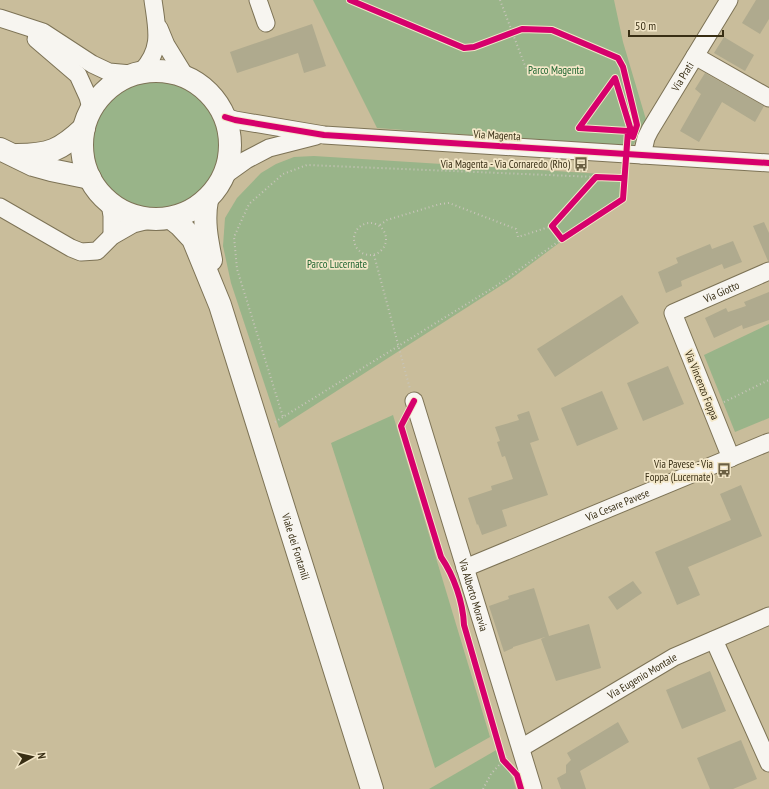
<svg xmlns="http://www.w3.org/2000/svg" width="769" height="789" font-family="'PT Sans Narrow',sans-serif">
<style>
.green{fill:#99b489}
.building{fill:#afaa8e}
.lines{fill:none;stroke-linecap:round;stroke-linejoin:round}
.minor-casing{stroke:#7d7356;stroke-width:19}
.major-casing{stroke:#7d7356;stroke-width:24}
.path{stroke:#c8c5ba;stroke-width:2;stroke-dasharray:1 3;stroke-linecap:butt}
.minor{stroke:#f7f5f0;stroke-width:17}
.major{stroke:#f7f5f0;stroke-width:22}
.cycleway-casing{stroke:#f3e7c8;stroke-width:8}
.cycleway{stroke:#d6006c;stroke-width:6}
.labels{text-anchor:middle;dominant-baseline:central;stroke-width:3.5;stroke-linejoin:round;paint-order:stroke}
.park-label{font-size:11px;fill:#1e6531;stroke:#f3e7c8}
.street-label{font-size:11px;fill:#382e14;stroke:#f3e7c8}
.poi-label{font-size:11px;fill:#382e14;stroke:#f3e7c8;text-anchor:end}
</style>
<rect width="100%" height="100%" fill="#c9bd9b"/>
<g class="green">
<polygon points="313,0 614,0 623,42 647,123 632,147 377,128"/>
<circle cx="156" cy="145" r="65"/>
<polygon points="314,156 619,175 623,195 511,279 279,428 231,283 223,246 225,218 237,198 261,173 276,164 294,157"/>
<polygon points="769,324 769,418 735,432 704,355"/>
<polygon points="393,415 490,737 435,768 331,443"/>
<polygon points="498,749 513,779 516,789 429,789"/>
</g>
<g class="building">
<polygon points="756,0 769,0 769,19 760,34 742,23"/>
<polygon points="312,24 326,66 304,73 298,53 237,73 230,52"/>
<polygon points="724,37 754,55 745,71 714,53"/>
<polygon points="705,73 764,106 755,122 722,102 699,142 680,131 701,94 695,89"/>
<polygon points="764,222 769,233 769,261 768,261 753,226"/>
<polygon points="733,241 742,262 724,269 722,264 681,281 682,286 666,293 658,272 678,263 676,258 710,244 712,249"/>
<polygon points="769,292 769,320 743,329 742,325 714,338 705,318 726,308 728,312 746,306 744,302"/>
<polygon points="622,295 639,323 555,377 537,349"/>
<polygon points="668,366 684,404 643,421 627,383"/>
<polygon points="602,391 618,429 577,446 561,408"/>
<polygon points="529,411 539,440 530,443 548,495 502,510 507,526 482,535 478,524 477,525 468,498 492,490 491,486 513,479 505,456 502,457 497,442 500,441 495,427 519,420 517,415"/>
<polygon points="741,485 762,536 688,567 700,595 677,605 655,552 731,520 720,494"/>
<polygon points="633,581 642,593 617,610 608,597"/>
<polygon points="534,588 549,636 589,624 601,668 556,681 541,639 545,637 513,647 513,648 504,652 489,606 509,599 508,596"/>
<polygon points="710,671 726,711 682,729 666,690"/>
<polygon points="618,722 629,742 580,771 586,789 561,789 557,778 566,773 566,765 571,760 567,753"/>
<polygon points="741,740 757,779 733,789 710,789 697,758"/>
</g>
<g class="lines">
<defs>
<g id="minor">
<polyline points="258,0 266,23"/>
<polyline points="0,18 43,32 92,64 109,72 131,74"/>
<polyline points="159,28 166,45 185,76"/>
<polyline points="36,39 78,75 88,97 91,108"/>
<polyline points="695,56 769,98"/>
<path d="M142 71C163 48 157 29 153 0"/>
<polyline points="225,117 235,120 324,135 769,163"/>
<path id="s1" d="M642 155 646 138 650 130 729 0"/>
<polyline points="225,175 246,160 269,148 316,136"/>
<polyline points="110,203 112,216 112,236"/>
<polyline points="0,207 71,248 81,252 97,251 112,236 133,224 153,219"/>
<path id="s2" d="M414 401 533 789"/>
<path id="s3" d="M731 458 673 313 769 271"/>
<path id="s4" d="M465 568 769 442"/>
<polyline points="714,640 769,763"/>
<path id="s5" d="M521 748 674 657 769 616"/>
</g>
<g id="major">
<circle cx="156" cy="145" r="74"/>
<polyline points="0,149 33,165 51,170 90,178"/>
<path d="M17 155C49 155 61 150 84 128"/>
<path d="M207 200C203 221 207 240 211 260"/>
<path id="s6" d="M171 218 180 225 193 239 220 305 372 789"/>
</g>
</defs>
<use href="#minor" class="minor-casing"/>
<use href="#major" class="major-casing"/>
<g class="path">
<polyline points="500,0 527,71"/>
<polyline points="621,178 621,167"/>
<circle cx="370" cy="239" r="16"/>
<polyline points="380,225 387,220 440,204 449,203 516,229 518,237 552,226"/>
<polyline points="562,239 496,286 283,417 237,269 234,237 249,204 283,174 307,165 596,177"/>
<polyline points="374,255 410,389"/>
<polyline points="724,402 769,380"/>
<polyline points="275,422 283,417"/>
<polyline points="483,789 491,774 508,755"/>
</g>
<use href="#minor" class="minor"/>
<use href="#major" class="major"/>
<defs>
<g id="cycleway">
<polyline points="350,0 464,48 474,47 522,29 552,30 618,58 623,67 637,125 633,137 615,78 579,128 628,131 623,199 562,239 552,226 596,177 621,178"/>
<polyline points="225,117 235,120 324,135 769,163"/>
<path d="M414 401 401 426 441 557C454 576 463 602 464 625L503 760 517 775 521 789"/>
</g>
</defs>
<use href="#cycleway" class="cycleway-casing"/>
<use href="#cycleway" class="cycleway"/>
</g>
<defs>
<symbol id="bus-bare" viewBox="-9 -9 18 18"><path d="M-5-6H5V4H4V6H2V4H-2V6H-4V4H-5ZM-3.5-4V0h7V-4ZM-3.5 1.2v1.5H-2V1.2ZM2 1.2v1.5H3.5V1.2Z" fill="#6b6043" stroke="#f3e7c8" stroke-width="2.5" paint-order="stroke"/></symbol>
</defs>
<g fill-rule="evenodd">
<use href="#bus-bare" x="571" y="154" width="20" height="20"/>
<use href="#bus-bare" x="714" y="460" width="20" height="20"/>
</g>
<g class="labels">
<g class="park-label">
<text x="556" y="70">Parco Magenta</text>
<text x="337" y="264">Parco Lucernate</text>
</g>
<g class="street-label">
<text stroke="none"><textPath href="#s1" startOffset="89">Via Prati</textPath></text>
<text transform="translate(497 135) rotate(3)">Via Magenta</text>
<text stroke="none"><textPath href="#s3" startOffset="209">Via Giotto</textPath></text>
<text transform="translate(702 385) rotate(68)">Via Vincenzo Foppa</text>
<text stroke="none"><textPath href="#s4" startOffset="165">Via Cesare Pavese</textPath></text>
<text stroke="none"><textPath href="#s6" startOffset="355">Viale dei Fontanili</textPath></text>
<text stroke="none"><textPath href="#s2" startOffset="203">Via Alberto Moravia</textPath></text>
<text stroke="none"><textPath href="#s5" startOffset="141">Via Eugenio Montale</textPath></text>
</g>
<g class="poi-label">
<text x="570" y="164">Via Magenta - Via Cornaredo (Rho)</text>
<text x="713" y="464">Via Pavese - Via<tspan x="713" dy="13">Foppa (Lucernate)</tspan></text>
</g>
</g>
<g transform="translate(32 757) rotate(82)" stroke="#f3e7c8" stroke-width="3" paint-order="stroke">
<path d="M0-3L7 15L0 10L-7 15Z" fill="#382e14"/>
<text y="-6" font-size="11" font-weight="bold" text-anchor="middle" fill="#382e14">N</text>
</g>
<path d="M629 30v6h94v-6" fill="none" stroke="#382e14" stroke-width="2"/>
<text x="635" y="30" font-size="12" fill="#382e14" stroke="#f3e7c8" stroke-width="3" paint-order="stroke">50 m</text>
</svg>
